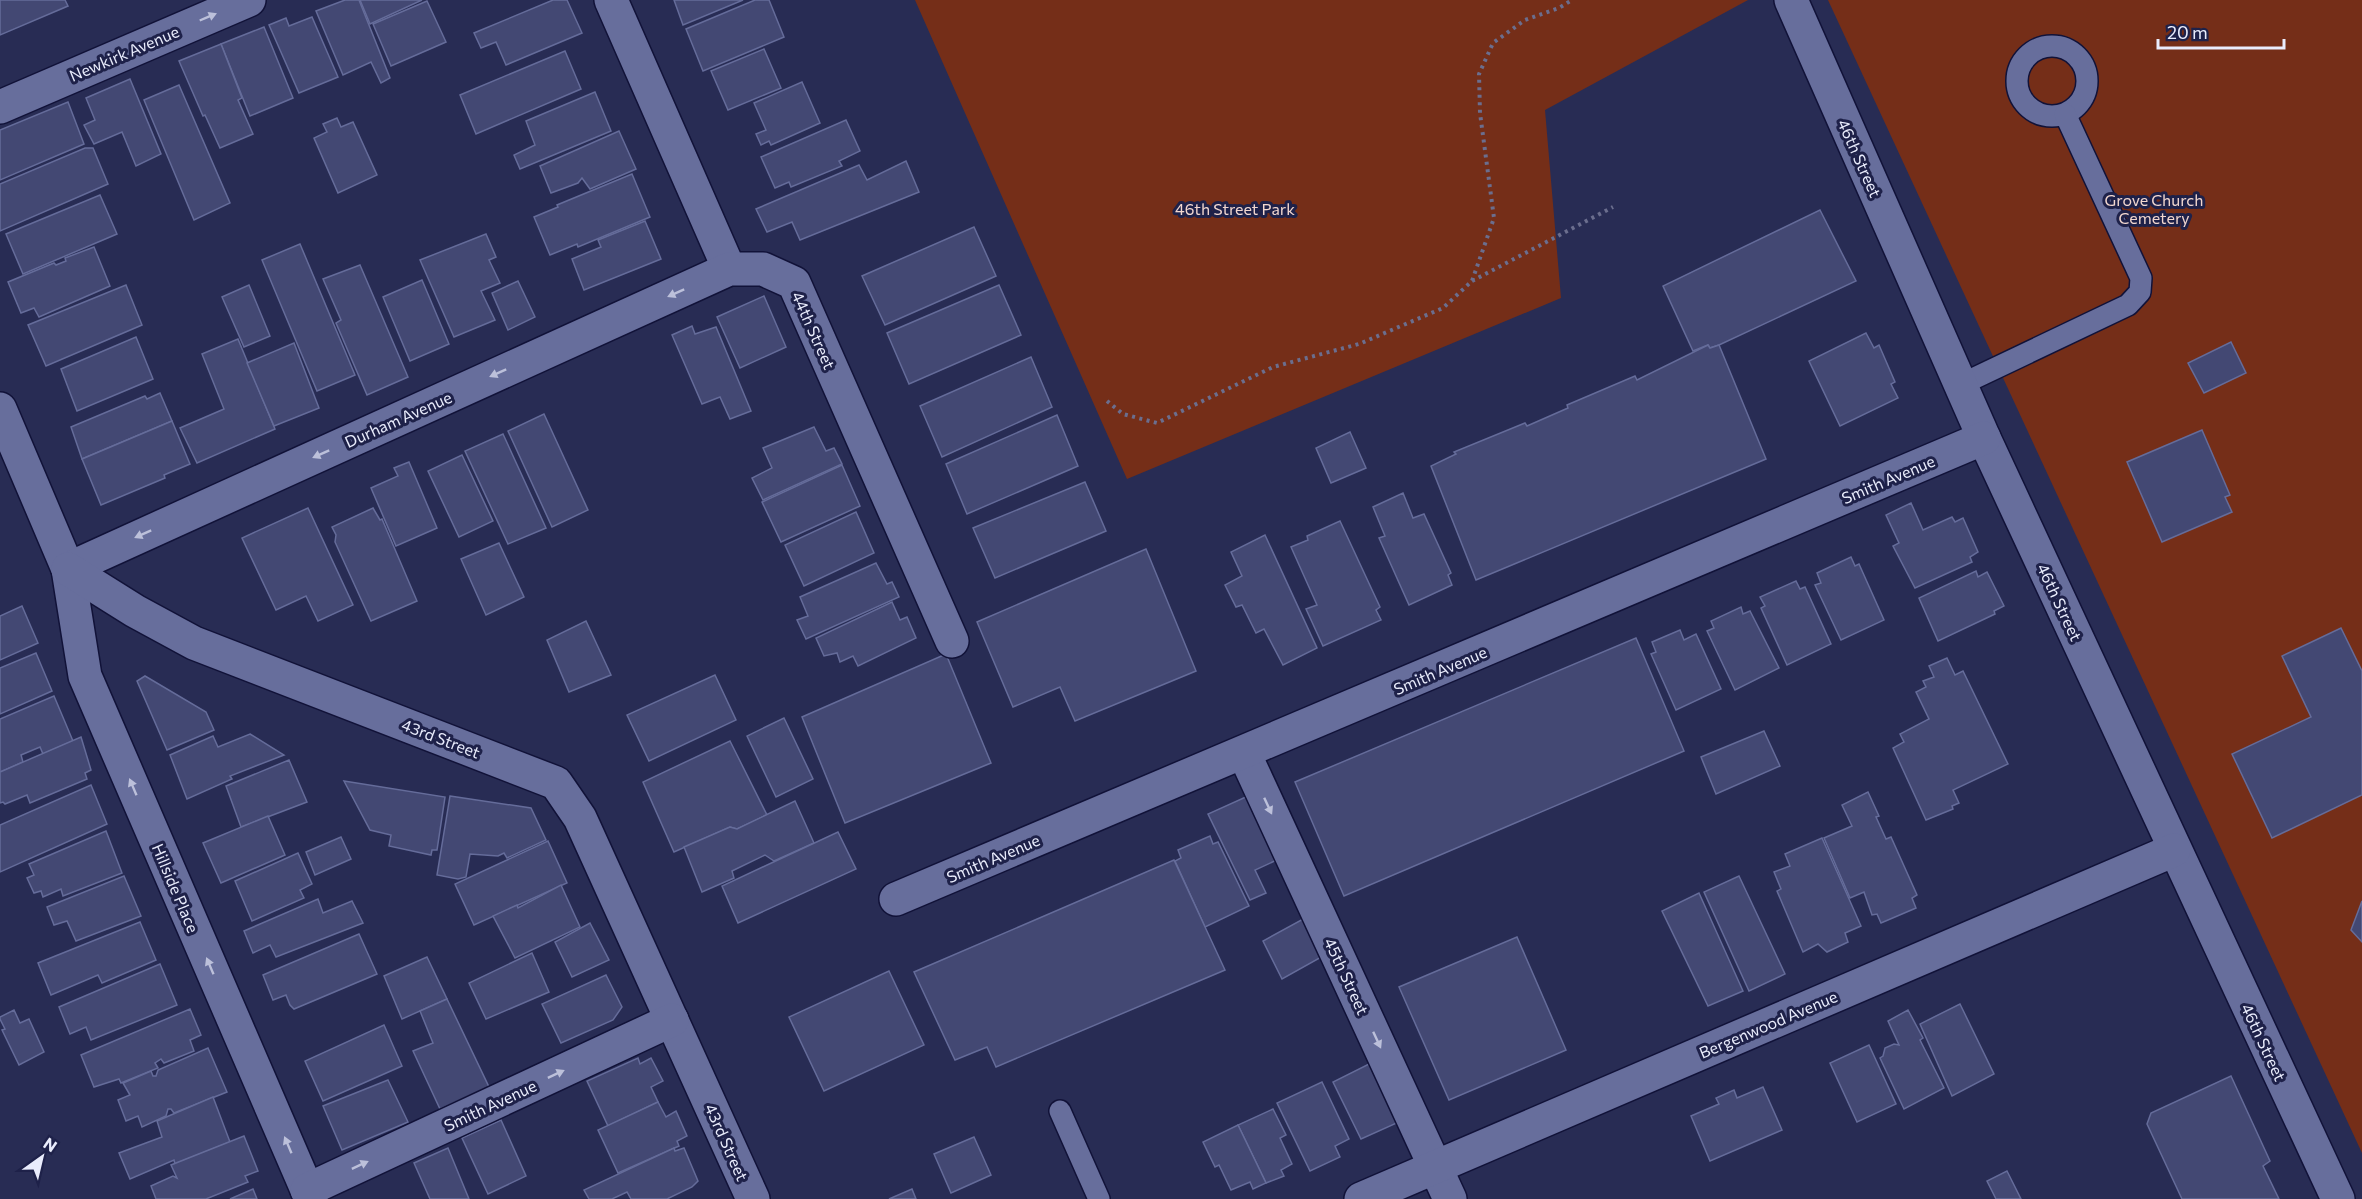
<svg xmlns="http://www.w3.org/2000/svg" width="2362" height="1199" font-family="Commissioner,sans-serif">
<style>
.green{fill:#752e18}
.building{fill:#434873;stroke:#656c9a;stroke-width:1.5}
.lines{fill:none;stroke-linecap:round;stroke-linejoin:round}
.service-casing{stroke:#111238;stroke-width:24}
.minor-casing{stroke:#111238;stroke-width:36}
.path{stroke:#6b6e8e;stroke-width:4;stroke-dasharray:3 4.5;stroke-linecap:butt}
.service{stroke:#676e9c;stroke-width:21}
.minor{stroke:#676e9c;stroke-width:33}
.oneway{fill:#bcc0da}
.labels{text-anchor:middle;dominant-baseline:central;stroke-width:6;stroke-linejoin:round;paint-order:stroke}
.street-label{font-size:16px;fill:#e9ecfc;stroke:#1e2149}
.park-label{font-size:16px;fill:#f2d7cf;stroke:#1e2149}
</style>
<rect width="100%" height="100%" fill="#282c54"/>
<g class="green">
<polygon points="915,0 1748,0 1545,110 1561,298 1127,479"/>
<polygon points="1828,0 2362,0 2362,1153"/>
</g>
<g class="building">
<polygon points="0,0 65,0 68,6 0,35"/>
<polygon points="345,0 359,0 390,78 381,83 371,62 343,75 316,11"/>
<polygon points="360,0 422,0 370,24"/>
<polygon points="553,0 567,0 582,33 506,65 496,42 481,48 474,33"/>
<polygon points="674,0 743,0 683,25"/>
<polygon points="755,0 769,0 784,37 703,71 686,29"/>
<polygon points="427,1 446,42 391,66 373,24"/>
<polygon points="312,17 338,77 299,93 269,25 286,18 289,26"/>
<polygon points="264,27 293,98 250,116 221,44"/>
<polygon points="221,44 242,98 238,100 253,134 220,148 205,115 203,116 179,61"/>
<polygon points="764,49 781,88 728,110 711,71"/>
<polygon points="565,51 581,89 476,134 460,95"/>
<polygon points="130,79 161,154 136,166 122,132 94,144 84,125 95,120 86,98"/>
<polygon points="802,82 820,123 771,145 769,141 761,145 756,134 766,130 754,103"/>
<polygon points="179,85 230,203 194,220 144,100"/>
<polygon points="595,92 611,131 520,169 514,155 535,145 526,121"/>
<polygon points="68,102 84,144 0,180 0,130"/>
<polygon points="337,118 341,127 353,122 377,175 338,193 314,138 327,132 323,124"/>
<polygon points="846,120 860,151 839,161 842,166 791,187 789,182 775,188 761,157"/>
<polygon points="619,131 636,169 590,189 582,178 578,183 551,193 540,166"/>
<polygon points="85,148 93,148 108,184 0,231 0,184"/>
<polygon points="906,161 919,192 800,240 792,222 767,232 756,209 859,165 867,180"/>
<polygon points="632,174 650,217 578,247 577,244 550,255 534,217 558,207 557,205"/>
<polygon points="100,195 117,234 23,274 6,234"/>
<polygon points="1820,210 1856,281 1719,345 1710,348 1708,345 1693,351 1663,286"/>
<polygon points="645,221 661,259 584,290 572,259 601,247 598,240"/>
<polygon points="974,227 996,276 885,325 862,276"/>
<polygon points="486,234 496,257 489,260 500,283 481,291 495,320 454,337 420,260"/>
<polygon points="300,244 355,375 317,391 262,260"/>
<polygon points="94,247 110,286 39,317 34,308 21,313 8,282 54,263 56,265 66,261 65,258"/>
<polygon points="360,265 408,377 367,395 336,323 341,320 323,279"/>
<polygon points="422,280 449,344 410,361 383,297"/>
<polygon points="518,281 535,317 508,330 492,293"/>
<polygon points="126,285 142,325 46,366 28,325"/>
<polygon points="249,285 270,336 244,347 222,297"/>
<polygon points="999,285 1021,335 909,384 887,333"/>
<polygon points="764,296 786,347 740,368 717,317"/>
<polygon points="692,326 695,334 716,327 751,411 730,419 720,397 702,404 672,335"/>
<polygon points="1866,333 1874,348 1879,345 1895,382 1891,384 1898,398 1840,426 1809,361"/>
<polygon points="136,337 153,379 77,411 61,369"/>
<polygon points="238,339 275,429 197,463 180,428 224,409 202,354"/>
<polygon points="2231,342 2246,373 2204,393 2188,363"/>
<polygon points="294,343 319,408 274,426 247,363"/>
<polygon points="1708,345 1710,348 1719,345 1766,459 1476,580 1431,466 1456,454 1454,452 1525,423 1527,426 1568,408 1567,405 1635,376 1637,380"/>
<polygon points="1031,357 1052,407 942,457 920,406"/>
<polygon points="160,393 172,421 82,459 71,427 145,396 147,399"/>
<polygon points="544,414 588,510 552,527 508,431"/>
<polygon points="1057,415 1078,466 967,514 946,464"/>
<polygon points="172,421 190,464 164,475 165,478 101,505 82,459"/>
<polygon points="814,427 826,451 834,448 842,464 763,500 752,478 772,468 763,448"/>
<polygon points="2202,430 2230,495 2225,497 2232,512 2162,542 2127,462"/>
<polygon points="1350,432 1366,468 1331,483 1316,448"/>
<polygon points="503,434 546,528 508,544 465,451"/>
<polygon points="462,455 493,521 459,537 428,471"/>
<polygon points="409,462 437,528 396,546 371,488 398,476 394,468"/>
<polygon points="842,465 860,506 781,542 762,502"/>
<polygon points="1085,482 1106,531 995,578 973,528"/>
<polygon points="1403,493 1413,518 1424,514 1451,573 1448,575 1452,585 1409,605 1379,538 1385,536 1373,507"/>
<polygon points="1911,503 1923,530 1952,517 1955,522 1963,518 1978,552 1970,557 1972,562 1915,588 1893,546 1899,543 1886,515"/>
<polygon points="308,508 353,605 318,621 306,596 276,610 242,538"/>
<polygon points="373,508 380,520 382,519 417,601 371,621 335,542 336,535 332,527"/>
<polygon points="856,512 874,553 804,586 785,545"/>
<polygon points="1340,521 1380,607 1376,610 1381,620 1323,646 1306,609 1317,605 1291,547 1308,540 1307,536"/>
<polygon points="1265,535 1317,648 1283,665 1264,629 1256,633 1242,605 1236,607 1225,585 1242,576 1231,552"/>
<polygon points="499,543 524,597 486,615 461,559"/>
<polygon points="1146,549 1196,671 1075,721 1060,687 1013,707 977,622"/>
<polygon points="1851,557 1855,566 1859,564 1884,620 1841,640 1815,585 1821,583 1817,573"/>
<polygon points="876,563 887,584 892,582 899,597 806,639 797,620 808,616 800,597"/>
<polygon points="1976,571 1978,577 1987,572 2004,606 1994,611 1995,614 1938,641 1919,598"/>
<polygon points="1796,581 1800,589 1805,587 1831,644 1787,665 1761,608 1765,606 1760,597"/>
<polygon points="892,602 900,620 907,617 916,638 858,666 853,656 840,662 837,653 824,656 816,638"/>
<polygon points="22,606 38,643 0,660 0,616"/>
<polygon points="1741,607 1743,614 1750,611 1779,668 1735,690 1707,631 1714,628 1711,621"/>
<polygon points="586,621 611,675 569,692 547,640"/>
<polygon points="2341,628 2362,671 2362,795 2272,838 2232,754 2311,717 2282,656"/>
<polygon points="1680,630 1684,640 1696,634 1721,689 1676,710 1651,654 1656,652 1652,642"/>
<polygon points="1636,638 1684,751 1344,896 1295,782"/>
<polygon points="36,653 52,691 0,714 0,668"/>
<polygon points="946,654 991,763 845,823 802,717"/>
<polygon points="1947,658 1955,675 1963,671 2008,764 1953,790 1959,803 1952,806 1953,809 1926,820 1893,748 1904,742 1900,734 1929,719 1916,692 1926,687 1923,681 1934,677 1929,666"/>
<polygon points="715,675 736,720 649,761 627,715"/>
<polygon points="145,676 206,712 214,730 167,750 137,681"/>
<polygon points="54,696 73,741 43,754 40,747 21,755 23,762 0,772 0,719"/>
<polygon points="784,718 813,779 776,797 747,736"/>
<polygon points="1764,731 1780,766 1716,794 1701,757"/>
<polygon points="250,734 284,755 230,776 232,779 187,799 170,755 213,736 218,747"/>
<polygon points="81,737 91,770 85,773 87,779 30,803 27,795 5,804 3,802 0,803 0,772"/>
<polygon points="730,741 767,815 737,829 730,827 674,852 643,782"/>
<polygon points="289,760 307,802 241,827 226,786"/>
<polygon points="344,781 445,797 437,850 432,850 431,855 389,846 391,835 370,830"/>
<polygon points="91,785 107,824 0,872 0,825"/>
<polygon points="1868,792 1879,816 1876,817 1886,839 1891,837 1917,895 1912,898 1916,908 1881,923 1877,914 1872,915 1864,892 1850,898 1824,838 1852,826 1842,805"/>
<polygon points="450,796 531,808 546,840 507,858 504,853 498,856 470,854 466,877 458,879 437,875"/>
<polygon points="1248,796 1279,859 1255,870 1266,893 1250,900 1208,814"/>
<polygon points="795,801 814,843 774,861 765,855 732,871 734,878 702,892 684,847 730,827 737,829"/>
<polygon points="268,816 285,855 221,883 203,843"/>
<polygon points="106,831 122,873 63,896 61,889 43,897 41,891 34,893 27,878 34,875 29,864"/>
<polygon points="838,832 856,869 738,923 722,886"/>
<polygon points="1210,836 1213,844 1218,842 1249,906 1205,927 1175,861 1181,858 1178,850"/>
<polygon points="341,837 351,859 315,875 306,852"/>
<polygon points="1822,838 1861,926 1845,933 1848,942 1827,952 1818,944 1803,952 1777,891 1781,889 1774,872 1790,866 1785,854"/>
<polygon points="548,841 567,883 474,925 455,884"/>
<polygon points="298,853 312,884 300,890 304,898 252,921 235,881"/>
<polygon points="1174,860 1225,970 996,1067 987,1047 955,1060 914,972"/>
<polygon points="124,876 141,916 76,941 67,921 54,925 47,907"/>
<polygon points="1739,876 1785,974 1749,991 1704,892"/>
<polygon points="561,885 580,927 515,958 493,916 517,905 518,908"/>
<polygon points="1699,893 1743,991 1708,1006 1662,911"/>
<polygon points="318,899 323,913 352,901 363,923 276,957 270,945 253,953 244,931"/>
<polygon points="2362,901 2362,942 2351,930"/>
<polygon points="1305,918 1325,955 1282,979 1263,941"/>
<polygon points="140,922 156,960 102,983 98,975 51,995 38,963"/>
<polygon points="590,923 609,960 572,977 555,942"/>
<polygon points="359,934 377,974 294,1009 290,1005 286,995 273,1000 263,975"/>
<polygon points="1517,937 1566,1050 1449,1100 1399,987"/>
<polygon points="532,953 549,992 486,1019 469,983"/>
<polygon points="427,957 447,999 402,1019 384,976"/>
<polygon points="160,964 177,1005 91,1040 86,1027 70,1034 59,1007"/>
<polygon points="889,971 924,1045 824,1091 789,1017"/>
<polygon points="606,975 622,1007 613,1020 561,1043 542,1004"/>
<polygon points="447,999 489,1087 440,1109 413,1051 433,1043 420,1011"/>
<polygon points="1960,1004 1994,1074 1952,1096 1920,1024"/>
<polygon points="190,1009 201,1035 190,1040 194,1051 164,1063 161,1059 155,1063 158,1068 121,1083 119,1079 94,1087 81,1055"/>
<polygon points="14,1010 20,1023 29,1019 44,1052 19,1065 2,1030 5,1029 0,1019 0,1017"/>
<polygon points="1908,1010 1923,1038 1920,1040 1944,1088 1904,1109 1880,1058 1883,1056 1885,1048 1894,1044 1899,1045 1888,1021"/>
<polygon points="384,1025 402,1066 323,1101 305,1061"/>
<polygon points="1869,1045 1896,1104 1857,1122 1830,1063"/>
<polygon points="208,1048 227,1092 174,1113 171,1109 168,1109 166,1116 142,1127 138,1116 126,1121 118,1100 130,1095 123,1083 151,1071 153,1076 156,1076 158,1070"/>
<polygon points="638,1058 640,1064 651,1058 663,1081 651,1087 658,1102 608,1126 587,1081"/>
<polygon points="1371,1063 1399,1122 1361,1139 1333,1082"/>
<polygon points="2231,1076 2270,1161 2263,1166 2279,1199 2182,1199 2147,1124 2151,1113"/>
<polygon points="388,1080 408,1122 342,1150 323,1106"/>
<polygon points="1322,1082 1349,1139 1335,1146 1340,1157 1310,1171 1277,1103"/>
<polygon points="1763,1087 1782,1130 1710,1161 1691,1116 1719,1104 1716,1098 1734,1090 1737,1098"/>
<polygon points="213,1097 230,1142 175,1164 174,1160 130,1179 119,1153 162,1137 157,1121"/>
<polygon points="658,1102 666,1117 676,1111 687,1136 677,1141 679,1146 618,1173 598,1130"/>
<polygon points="1273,1109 1286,1135 1280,1138 1292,1164 1281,1170 1284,1176 1266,1183 1238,1125"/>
<polygon points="501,1120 526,1176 488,1194 462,1138"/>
<polygon points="1238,1125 1266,1183 1253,1189 1250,1182 1231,1190 1219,1165 1215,1167 1203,1142"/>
<polygon points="244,1136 258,1171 245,1176 248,1182 206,1199 156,1199 151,1186 173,1176 177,1178 171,1165"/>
<polygon points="974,1137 991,1175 951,1193 934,1154"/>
<polygon points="448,1148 469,1199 430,1199 414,1163"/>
<polygon points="674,1148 675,1151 684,1148 698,1181 692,1187 667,1199 631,1199 627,1192 612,1199 589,1199 584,1190"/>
<polygon points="2007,1171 2021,1199 1996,1199 1987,1181"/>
<polygon points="253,1189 257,1199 230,1199"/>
<polygon points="912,1189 916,1199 889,1199"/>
</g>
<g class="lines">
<defs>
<g id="service">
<circle cx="2052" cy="81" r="35"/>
<polyline points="1960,385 2128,305 2140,292 2141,278 2065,114"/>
<polyline points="1060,1111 1099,1199"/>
</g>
<g id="minor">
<polyline points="611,0 729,269"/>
<polyline points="1791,0 1984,438 2338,1199"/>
<polyline points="0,107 249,0"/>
<polyline points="0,409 68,569 85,676 311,1199"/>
<polyline points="68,569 729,269 763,269 794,283 952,641"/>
<polyline points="68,569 135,611 194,643 556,783 580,818 753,1199"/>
<polyline points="1244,753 1450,1199"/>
<polyline points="896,899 1984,438"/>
<polyline points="307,1190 672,1020"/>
<polyline points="1361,1199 2174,850"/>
</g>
</defs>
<use href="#service" class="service-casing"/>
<use href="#minor" class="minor-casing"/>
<g class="path">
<polyline points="1472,281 1613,207"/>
<polyline points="1107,401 1123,414 1157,423 1273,367 1359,344 1443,308 1472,281 1494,218 1480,113 1479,74 1493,43 1525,20 1559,8 1572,0"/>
</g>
<use href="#service" class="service"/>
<use href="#minor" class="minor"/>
</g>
<defs><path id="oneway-solid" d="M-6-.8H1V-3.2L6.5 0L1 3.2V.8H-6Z" transform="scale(1.5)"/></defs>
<g class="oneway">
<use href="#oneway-solid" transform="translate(208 17) rotate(-23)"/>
<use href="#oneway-solid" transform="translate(676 293) rotate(156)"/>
<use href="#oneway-solid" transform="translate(498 373) rotate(156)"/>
<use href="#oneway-solid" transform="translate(321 454) rotate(156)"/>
<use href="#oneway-solid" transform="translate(143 534) rotate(156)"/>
<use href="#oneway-solid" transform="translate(133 787) rotate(-113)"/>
<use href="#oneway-solid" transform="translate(1268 806) rotate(65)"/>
<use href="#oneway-solid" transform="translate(210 966) rotate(-113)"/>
<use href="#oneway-solid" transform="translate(1377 1040) rotate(65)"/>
<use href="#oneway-solid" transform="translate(556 1074) rotate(-25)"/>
<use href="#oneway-solid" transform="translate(288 1145) rotate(-113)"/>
<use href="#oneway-solid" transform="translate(360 1165) rotate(-25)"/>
</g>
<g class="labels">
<g class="street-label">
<text transform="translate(124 53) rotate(-23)">Newkirk Avenue</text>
<text transform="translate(1860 158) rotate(66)">46th Street</text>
<text transform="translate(814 330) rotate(66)">44th Street</text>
<text transform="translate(398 419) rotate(-24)">Durham Avenue</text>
<text transform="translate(1888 479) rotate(-23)">Smith Avenue</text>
<text transform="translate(2060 602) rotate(65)">46th Street</text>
<text transform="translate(1440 670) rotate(-23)">Smith Avenue</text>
<text transform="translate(441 738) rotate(21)">43rd Street</text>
<text transform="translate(993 858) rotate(-23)">Smith Avenue</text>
<text transform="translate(176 888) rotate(67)">Hillside Place</text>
<text transform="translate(1347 976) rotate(65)">45th Street</text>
<text transform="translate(1768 1024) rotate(-23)">Bergenwood Avenue</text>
<text transform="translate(2264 1042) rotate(65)">46th Street</text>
<text transform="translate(490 1105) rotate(-25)">Smith Avenue</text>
<text transform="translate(727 1142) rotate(66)">43rd Street</text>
</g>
<g class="park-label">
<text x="2154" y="199">Grove Church<tspan x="2154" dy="18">Cemetery</tspan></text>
<text x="1235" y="208">46th Street Park</text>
</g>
</g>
<g transform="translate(42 1157) rotate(34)" stroke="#1e2149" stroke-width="4.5" paint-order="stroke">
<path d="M0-4.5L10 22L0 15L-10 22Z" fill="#e9ecfc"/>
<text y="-9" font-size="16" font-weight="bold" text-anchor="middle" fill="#e9ecfc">N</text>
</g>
<path d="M2158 39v9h126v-9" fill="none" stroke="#e9ecfc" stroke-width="3"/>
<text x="2167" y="39" font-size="18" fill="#e9ecfc" stroke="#1e2149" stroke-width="4.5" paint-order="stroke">20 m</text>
</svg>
